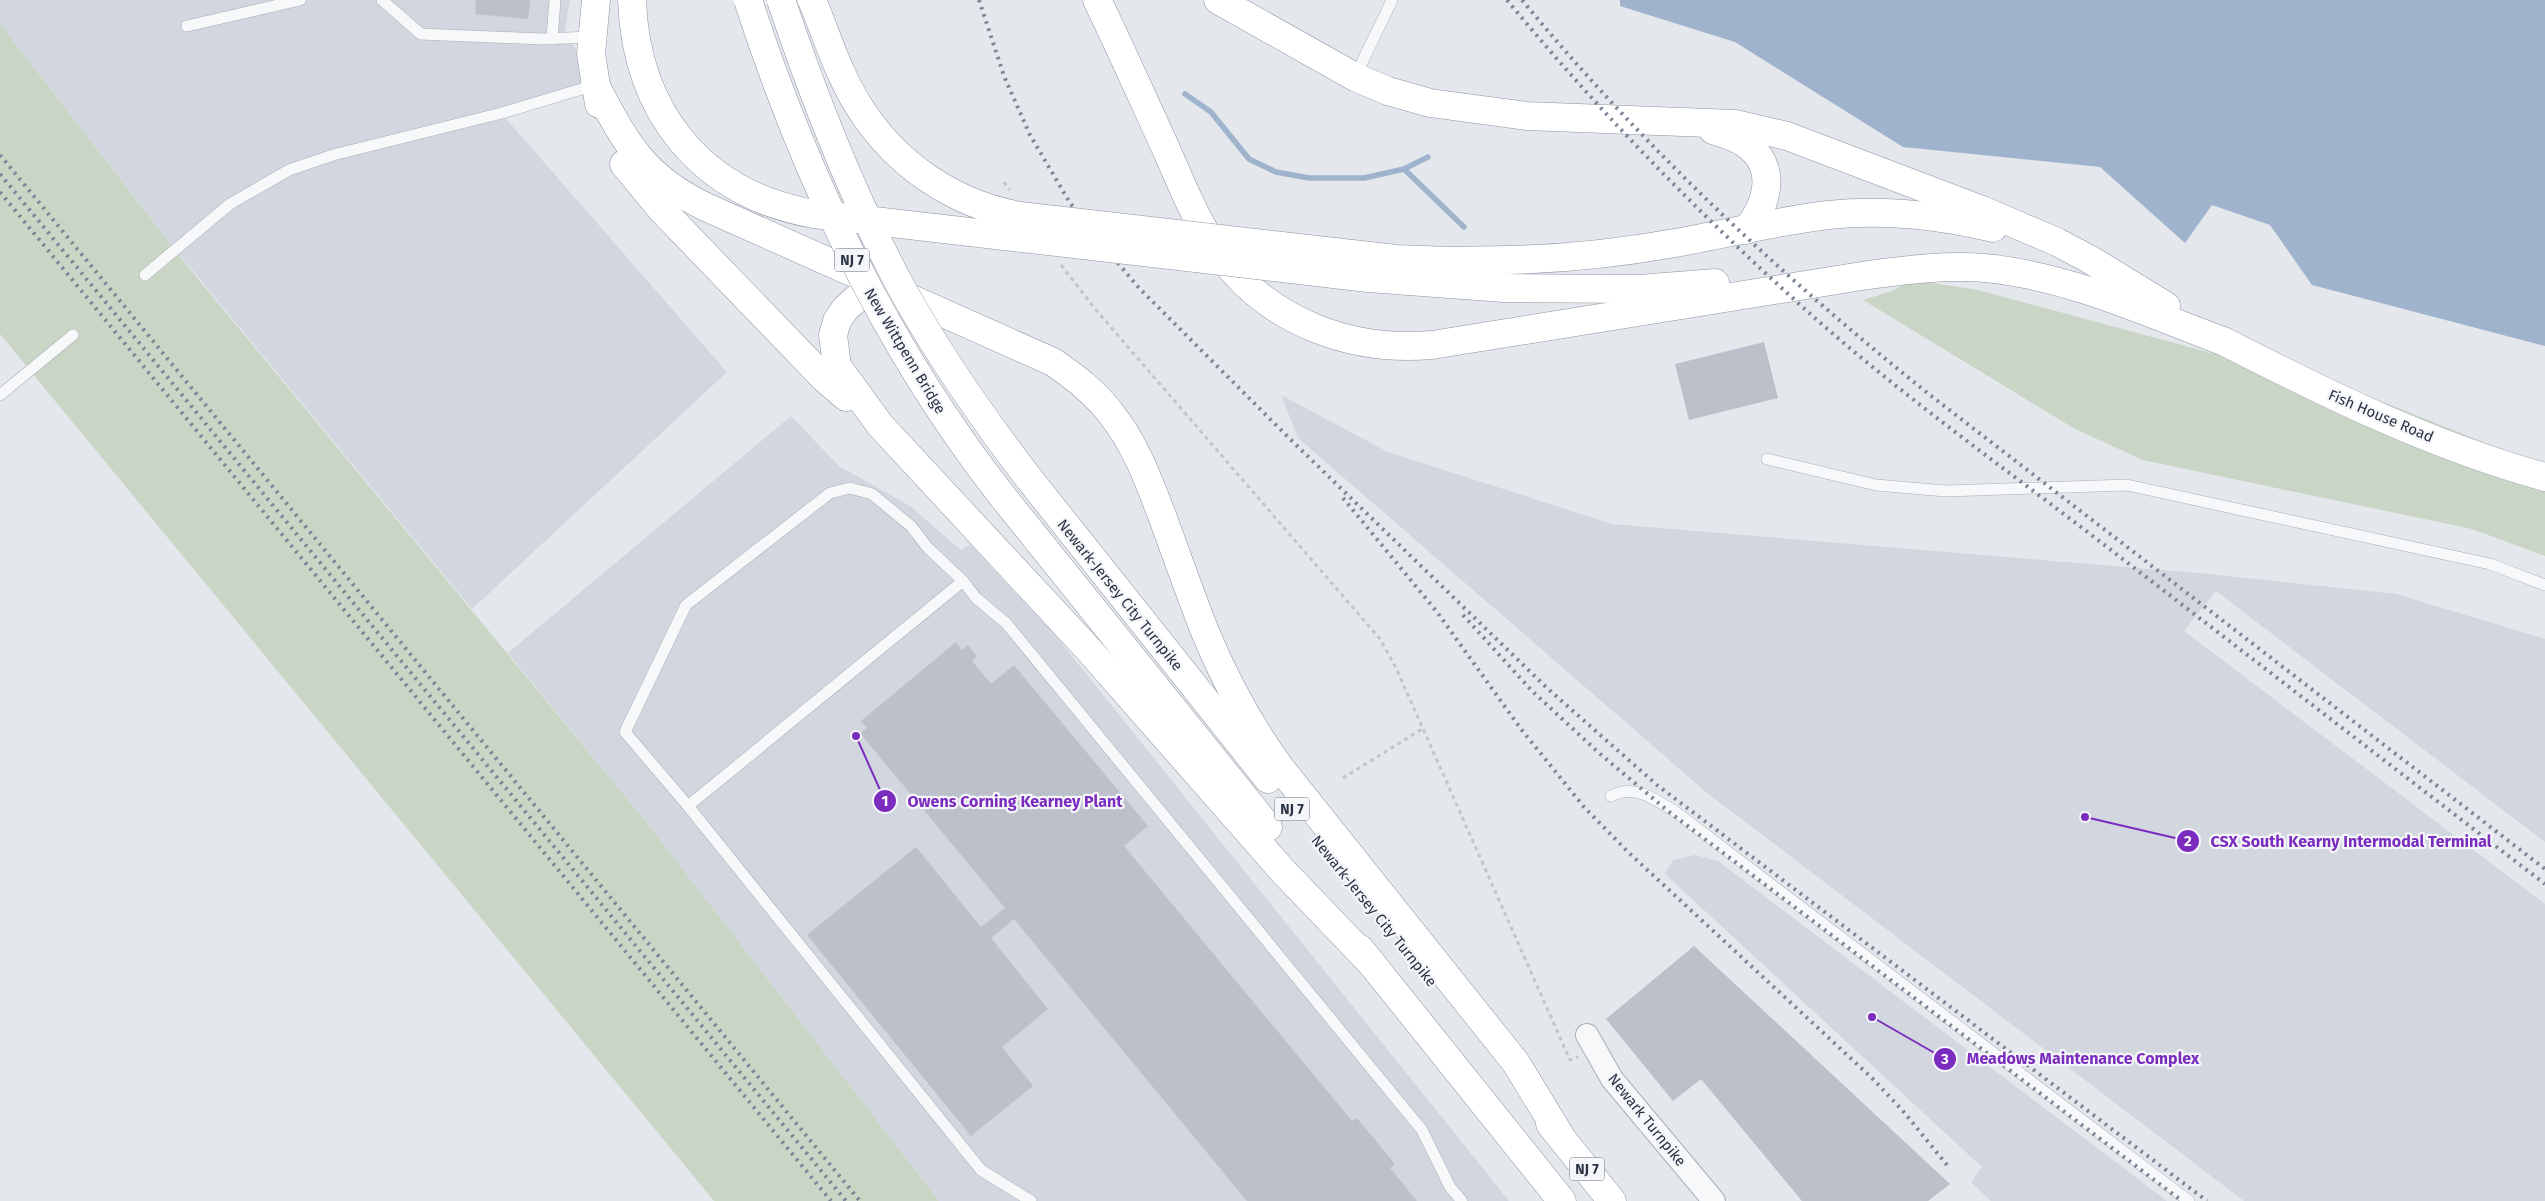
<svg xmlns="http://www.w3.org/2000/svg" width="2545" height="1201" font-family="'Fira Sans',sans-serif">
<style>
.built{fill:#d2d6de}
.green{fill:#c9d6c5}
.water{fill:#9fb4cc}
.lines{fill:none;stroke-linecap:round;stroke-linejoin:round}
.stream{stroke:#9fb4cc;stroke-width:5.5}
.building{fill:#bbc0ca}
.service-casing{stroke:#a9aeb7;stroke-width:12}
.minor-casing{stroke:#a9aeb7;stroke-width:24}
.secondary-casing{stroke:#a9aeb7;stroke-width:29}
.motorway-casing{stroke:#8b94a3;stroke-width:29}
.path{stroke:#c2c5cb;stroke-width:3;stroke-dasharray:4 4;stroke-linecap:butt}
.service{stroke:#f7f8fa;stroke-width:11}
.minor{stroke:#f7f8fa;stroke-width:22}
.secondary{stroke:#fff;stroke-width:28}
.motorway{stroke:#fff;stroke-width:28}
.rail{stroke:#7d8696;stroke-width:4;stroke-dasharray:2.5 5;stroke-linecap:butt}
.motorway-bridge-casing{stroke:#8b94a3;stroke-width:29;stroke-linecap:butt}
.motorway-bridge{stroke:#fff;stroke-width:28}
.labels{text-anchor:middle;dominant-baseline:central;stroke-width:4.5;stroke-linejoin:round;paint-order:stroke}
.shield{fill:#f4f6f9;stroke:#676e7b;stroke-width:1}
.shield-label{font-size:14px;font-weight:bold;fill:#2b3445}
.street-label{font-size:15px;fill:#2b3445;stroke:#f4f6f9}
.leader{fill:none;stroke:#7b2cbf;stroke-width:2}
.callout-dot{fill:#7b2cbf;stroke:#f4f6f9;stroke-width:2}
.mark-label{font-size:15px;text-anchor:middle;font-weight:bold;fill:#fff}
.callout-label{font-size:16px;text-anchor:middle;font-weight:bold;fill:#7b2cbf;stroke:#f4f6f9;stroke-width:4.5;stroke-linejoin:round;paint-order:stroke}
</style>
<rect width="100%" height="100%" fill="#e4e7ec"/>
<g class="built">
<polygon points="0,0 570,0 565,30 595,85 502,114 727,372 472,609 175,249 0,24"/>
<polygon points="1281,395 1388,452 1612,524 2209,574 2396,594 2545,639 2545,842 2216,591 2184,631 2545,904 2545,1201 2244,1201 1706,792 1298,438"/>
<polygon points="791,416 839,466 910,506 961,550 970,544 1055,635 1509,1201 939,1201 643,818 508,653"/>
<polygon points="1695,855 1718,861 2167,1201 1991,1201 1971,1182 1982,1167 1665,874 1673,860"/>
</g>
<g class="green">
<polygon points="0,24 190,269 643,818 939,1201 714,1201 0,334"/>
<polygon points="1912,280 1978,290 2363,394 2545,467 2545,556 2472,529 2143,460 2075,429 1863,300 1892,291"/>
</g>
<polygon class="water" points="1620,0 2545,0 2545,346 2312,285 2270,225 2212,205 2185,243 2100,167 1903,147 1735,42 1620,6"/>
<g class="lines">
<g class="stream">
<polyline points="1185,94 1211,112 1249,159 1276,172 1309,178 1364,178 1404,169 1428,157"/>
<polyline points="1404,169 1464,227"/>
</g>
</g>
<g class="building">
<polygon points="476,0 530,0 528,19 475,14"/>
<polygon points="1764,342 1778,398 1689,420 1675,364"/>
<polygon points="956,642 962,650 968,645 977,656 972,661 991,684 1014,665 1148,826 1124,846 1352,1121 1357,1118 1395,1164 1390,1168 1417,1201 1247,1201 1014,919 991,938 1048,1009 1002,1047 1033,1086 971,1136 807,935 916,847 981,927 1005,908 860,733 867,728 861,721"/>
<polygon points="1694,946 1950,1184 1928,1201 1802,1201 1701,1079 1673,1101 1606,1019"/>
</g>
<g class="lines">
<defs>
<g id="service">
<polyline points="382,0 421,34 543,39 591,37"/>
<polyline points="187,26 300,0"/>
<polyline points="552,39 555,0"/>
<polyline points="1355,77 1392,0"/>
<polyline points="145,275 230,204 289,170 333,155 502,113 595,85"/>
<polyline points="0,395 73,335"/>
<polyline points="1767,459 1876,485 1946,491 2127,485 2490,564 2545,585"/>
<path d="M1611 796C1634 784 1652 798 1673 810L2189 1201"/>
<polyline points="688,806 625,732 686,605 830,493 850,488 872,494 911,526 927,547 963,581"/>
<polyline points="1031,1201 981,1170 688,806 963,581 976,598 1006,623 1394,1096 1422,1130 1450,1187 1462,1201"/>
</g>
<polyline id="minor" points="1587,1035 1612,1079 1714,1201"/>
<path id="secondary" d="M2223 341C2327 394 2432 446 2545 477"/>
<g id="motorway">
<polyline points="596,0 591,54 599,104"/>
<path d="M1097 0C1121 49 1143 99 1166 149 1182 185 1197 224 1221 256 1271 323 1352 352 1432 345L1868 275C1906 270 1945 265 1985 268 2068 276 2145 312 2223 341"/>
<polyline points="1218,0 1355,77 1388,91 1430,103 1526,116 1735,124 1787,136 1982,210 2057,242 2089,259 2166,306"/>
<path d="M595 85C627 145 644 178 708 208L1053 362C1075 377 1096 393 1112 415 1135 444 1148 479 1161 513 1176 553 1190 594 1206 634 1226 682 1251 728 1282 770L1516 1063 1561 1137"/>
<path d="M1713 130C1724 134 1736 137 1746 144 1778 166 1768 205 1746 230"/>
<polyline points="624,164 662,210 824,378 846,397"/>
<path d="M1506 260C1563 259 1619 253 1675 243 1726 234 1777 221 1828 215 1883 209 1939 215 1993 228"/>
<polyline points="1504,288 1639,289 1715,283"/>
<polyline points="895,299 871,295 856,299 845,309 837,321 833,335 837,366 880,425 1089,650 1282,870 1372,964"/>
<polyline points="1027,476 1268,779"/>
<polyline points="1003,497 1268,827"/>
<polyline points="1360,949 1562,1201"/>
<polyline points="1550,1124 1612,1201"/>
</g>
</defs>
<use href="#service" class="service-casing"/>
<use href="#minor" class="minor-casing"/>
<use href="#secondary" class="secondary-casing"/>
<use href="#motorway" class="motorway-casing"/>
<g class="path">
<polyline points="1004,182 1010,190"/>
<polyline points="1061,265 1096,310 1380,639 1396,668 1570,1060 1578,1057"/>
<polyline points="1343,778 1422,729"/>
</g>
<use href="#service" class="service"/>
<use href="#minor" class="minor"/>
<use href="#secondary" class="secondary"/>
<use href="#motorway" class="motorway"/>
<g class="rail">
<polyline points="979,0 1004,76 1030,135 1070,203 1096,237 1139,288 1293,442 1547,688 1657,785 2207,1201"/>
<path d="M1507 0C1596 108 1693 208 1797 302 1898 394 2012 473 2120 557 2262 666 2403 775 2545 884"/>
<path d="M1522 0C1643 147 1781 276 1930 395L2545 869"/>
<polyline points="0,155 860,1201"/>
<polyline points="0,174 846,1201"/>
<polyline points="0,192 831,1201"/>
<polyline points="1343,498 1437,612 1521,729 1584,807 1628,852 1872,1078 1903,1111 1947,1165"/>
<polyline points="1463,615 1532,691 1599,753 1668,811 2182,1201"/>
</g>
<defs>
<g id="motorway-bridge">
<path d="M632 0C636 112 701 194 814 214L1368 278 1504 288"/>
<path d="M748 0C806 179 886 348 1003 497"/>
<path d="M781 0C814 98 852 196 901 287 938 354 981 416 1027 476"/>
<path d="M812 0C827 36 839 76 860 108 896 165 954 204 1020 216L1396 259 1451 261 1506 260"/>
</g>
</defs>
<use href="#motorway-bridge" class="motorway-bridge-casing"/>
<use href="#motorway-bridge" class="motorway-bridge"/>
</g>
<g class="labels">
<g class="shield">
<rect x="834.5" y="248.5" width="35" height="23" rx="4"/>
<rect x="1274.5" y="797.5" width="35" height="23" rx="4"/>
<rect x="1569.5" y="1157.5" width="35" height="23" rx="4"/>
</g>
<g class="shield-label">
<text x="852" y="260">NJ 7</text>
<text x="1292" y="809">NJ 7</text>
<text x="1587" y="1169">NJ 7</text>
</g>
<g class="street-label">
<text transform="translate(905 351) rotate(59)">New Wittpenn Bridge</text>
<text transform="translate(2381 416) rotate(23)">Fish House Road</text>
<text transform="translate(1120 595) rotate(51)">Newark-Jersey City Turnpike</text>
<text transform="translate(1374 911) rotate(51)">Newark-Jersey City Turnpike</text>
<text transform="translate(1647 1120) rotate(51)">Newark Turnpike</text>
</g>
</g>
<path class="leader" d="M856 736L885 801M2085 817L2188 841M1872 1017L1945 1059"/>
<g class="callout-dot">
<circle cx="856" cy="736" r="5"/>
<circle cx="2085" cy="817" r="5"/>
<circle cx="1872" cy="1017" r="5"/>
<circle cx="885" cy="801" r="12"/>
<circle cx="2188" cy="841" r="12"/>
<circle cx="1945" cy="1059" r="12"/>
</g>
<g class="mark-label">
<text x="885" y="806">1</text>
<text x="2188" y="846">2</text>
<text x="1945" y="1064">3</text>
</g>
<g class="callout-label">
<text x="1015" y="807">Owens Corning Kearney Plant</text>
<text x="2351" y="847">CSX South Kearny Intermodal Terminal</text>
<text x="2083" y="1064">Meadows Maintenance Complex</text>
</g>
</svg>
